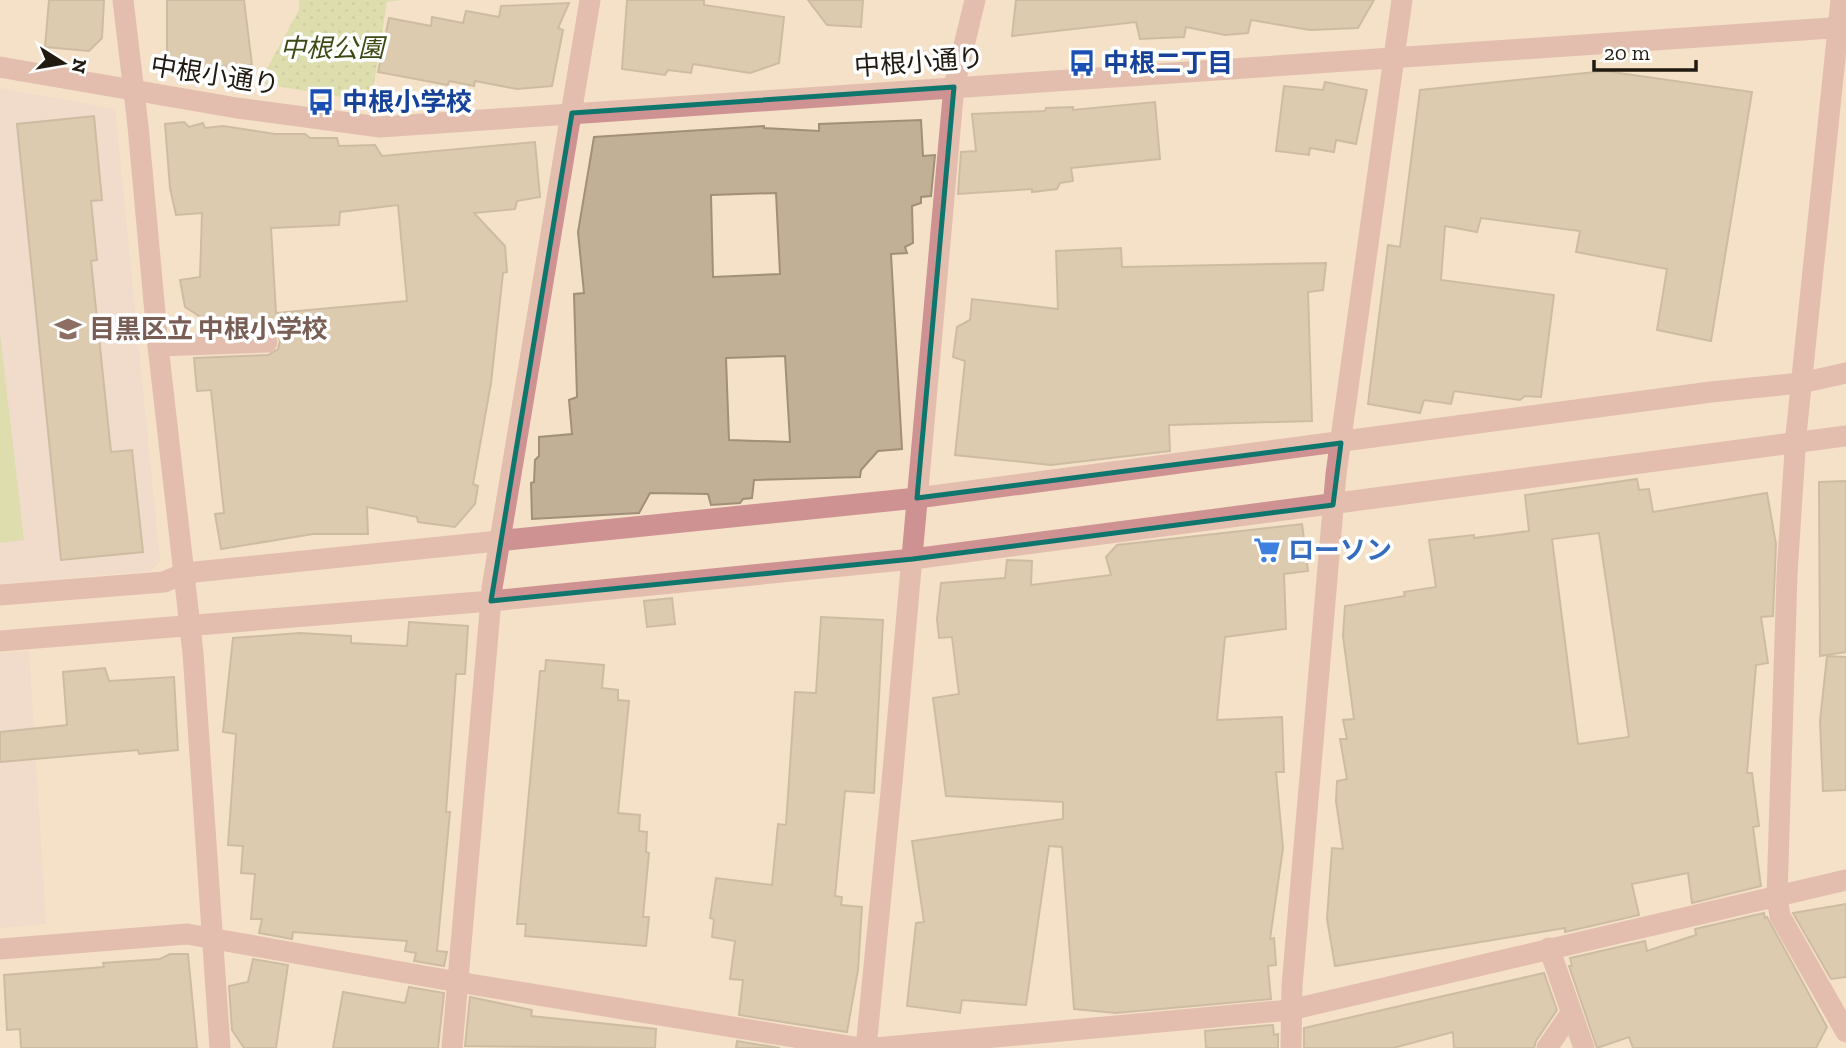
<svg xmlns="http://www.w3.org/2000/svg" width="1846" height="1048" font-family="'Zilla Slab','Noto Sans JP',serif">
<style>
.education{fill:#edd3ce}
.park{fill:url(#park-dots)}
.pitch{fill:#c1d790}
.building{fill:#c1af96;stroke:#a18f77;stroke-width:2;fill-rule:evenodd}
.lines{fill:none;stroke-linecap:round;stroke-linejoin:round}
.minor{stroke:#ce9293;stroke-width:21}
.marked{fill:none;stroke:#0f766e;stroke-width:5;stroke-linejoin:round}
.labels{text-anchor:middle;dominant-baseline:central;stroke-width:7;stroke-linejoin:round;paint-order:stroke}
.park-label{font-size:26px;font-style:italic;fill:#3c4a14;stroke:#fff}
.street-label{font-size:26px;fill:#211a11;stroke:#fff}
.transit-label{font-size:26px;font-weight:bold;fill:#164399;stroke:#fff;text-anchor:start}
.education-label{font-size:26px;font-weight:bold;fill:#785e54;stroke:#fff;text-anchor:start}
.shop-label{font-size:26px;font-weight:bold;fill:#366cbe;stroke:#fff;text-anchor:start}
</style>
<defs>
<pattern id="park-dots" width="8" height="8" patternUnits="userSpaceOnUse" patternTransform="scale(1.75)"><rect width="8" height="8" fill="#c1d790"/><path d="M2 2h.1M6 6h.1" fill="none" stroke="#a6b87b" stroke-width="1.8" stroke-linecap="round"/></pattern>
</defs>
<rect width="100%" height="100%" fill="#f4e1c7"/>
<g class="education">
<polygon points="0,88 115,109 160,561 151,571 0,584"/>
<polygon points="29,651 46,924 0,928 0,653"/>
</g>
<polygon class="park" points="299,0 402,0 387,2 371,102 259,83 299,10"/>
<polygon class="pitch" points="0,334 24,540 0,543"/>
<g class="building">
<polygon points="49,0 104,0 102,38 89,51 45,47"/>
<polygon points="167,0 244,0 252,65 215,67 215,71 167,66"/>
<polygon points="627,0 704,0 704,5 784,17 779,63 750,73 693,64 691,73 668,70 665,75 622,69"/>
<polygon points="808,0 863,0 861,27 827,25"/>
<polygon points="1016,0 1374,0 1358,28 1310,30 1251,20 1248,33 1225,35 1186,27 1184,37 1140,39 1136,22 1012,36"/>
<polygon points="569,3 558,28 563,30 552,86 517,89 475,81 474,86 449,81 448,85 378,72 389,18 431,26 432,17 463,23 466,11 499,17 501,6"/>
<polygon points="1605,71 1752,92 1711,341 1657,330 1667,269 1576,252 1580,231 1481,218 1477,232 1445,226 1441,280 1554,295 1541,397 1525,396 1520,400 1454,391 1451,404 1424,400 1420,413 1368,404 1388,245 1400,247 1420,90"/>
<polygon points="1325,82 1367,90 1356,144 1336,140 1334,152 1310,148 1309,155 1276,151 1284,86 1323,90"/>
<polygon points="1155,102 1160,159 1071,168 1073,181 1060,183 1057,189 1032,192 1032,189 958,194 961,152 976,151 972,114 1045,111 1046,108 1073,107 1073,110"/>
<polygon points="94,116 102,200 91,201 97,260 91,261 111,452 132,450 143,552 61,560 17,124"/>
<path d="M921 120 923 156 935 155 931 196 921 197V203L912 206 913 243 905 247 907 253 891 254 902 449 878 451 861 470 860 477 754 480 752 498 743 499 740 503 711 505 708 494 650 493 639 513 532 519 531 483 534 482 535 460 539 456V437L572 434 569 400 577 397 574 294 584 293 578 232 594 137 764 126V128L819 131V124ZM776 193 780 274 713 277 711 195ZM785 356 790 442 729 440 726 358Z"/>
<path d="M184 122 189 127 203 123 205 128 223 126 275 134H305L310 138H337L339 146 375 145 382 156 535 142 540 197 517 201 515 209 474 213 505 246 507 272 503 273 491 383 473 484 478 486 475 504 455 527 418 522 417 517 367 507 368 534H313L221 549 215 514 224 513 211 390 197 391 194 358 268 355 278 349 280 341 278 334 267 329 222 331 185 307 180 280 200 277 202 213 176 215 170 188 165 124ZM398 205 407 301 276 313 271 228 339 225 340 212Z"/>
<polygon points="1121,248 1122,267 1326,263 1323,290 1308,292 1312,421 1169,425 1170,451 1051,465 955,455 965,361 953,357 957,327 970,320 972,299 1058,309 1056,251"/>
<path d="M1637 479 1639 490 1649 489 1653 512 1767 493 1776 544 1773 616 1761 617 1768 663 1756 665 1747 773H1752L1759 826 1753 827 1761 886 1692 903 1688 873 1632 884 1639 915 1565 932V928L1335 966 1327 919 1332 848 1343 849 1336 801 1337 781 1347 779 1340 739H1347L1343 720 1354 719 1343 636 1345 606 1405 596 1404 592 1436 587 1429 540 1474 535V538L1529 531 1525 495ZM1599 533 1629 737 1578 744 1552 539Z"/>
<polygon points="1846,481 1846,652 1820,656 1819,482"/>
<polygon points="1302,524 1308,571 1284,574 1286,629 1225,637 1217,720 1282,717 1284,772 1276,772 1283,848 1270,939 1274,938 1276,965 1268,966 1271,999 1116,1013 1074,1009 1062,847 1049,846 1026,1005 962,1000 960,1013 907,1006 916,923 924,922 912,841 1063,819 1063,802 946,796 933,698 959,694 952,637 939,638 937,619 941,583 1005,578 1007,560 1032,561 1031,585 1111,575 1106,557 1117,545"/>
<polygon points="672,598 675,624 647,627 644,601"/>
<polygon points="821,617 883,620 874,793 845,791 835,896 842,897 841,905 862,907 858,970 847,1032 739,1015 743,980 730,979 735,941 712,937 714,919 710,918 716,878 772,885 778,824 786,825 795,692 816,693"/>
<polygon points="409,622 468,626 465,674 456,674 451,746 446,812 450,812 437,951 447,952 444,966 414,961 416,953 405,951 407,941 293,932 292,939 259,933 262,919 251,919 255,874 241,873 243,846 228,845 236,734 223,732 233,638 300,633 351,636 351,643 407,646"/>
<polygon points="1827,656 1846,657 1846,790 1823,791 1820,721"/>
<polygon points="546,660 604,665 602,688 618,690 618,700 629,701 618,813 640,815 639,831 647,832 646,852 649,853 643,917 649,917 646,946 525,936 526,924 517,924 540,671 545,671"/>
<polygon points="105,668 109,681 174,677 178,750 139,754 138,750 0,762 0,732 67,725 63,672"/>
<polygon points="1846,904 1846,977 1831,979 1793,913"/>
<polygon points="1764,913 1765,918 1767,917 1827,1027 1816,1048 1633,1048 1629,1037 1597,1048 1569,966 1572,966 1570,958 1645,941 1647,951 1696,935 1695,929"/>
<polygon points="170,954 188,954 197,1048 21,1048 20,1029 7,1030 4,975 104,967 103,963 160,959"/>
<polygon points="253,959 288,965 276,1048 244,1048 232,1030 229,986 248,982"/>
<polygon points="1544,973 1557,1010 1536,1041 1534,1048 1454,1048 1453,1032 1393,1048 1304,1048 1304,1028"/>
<polygon points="409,987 444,993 438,1048 333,1048 343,992 405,1003"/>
<polygon points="470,997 532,1010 531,1016 656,1029 655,1048 465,1046"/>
<polygon points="1273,1025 1274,1035 1278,1034 1278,1048 1206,1048 1205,1031"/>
<polygon points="737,1041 780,1048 736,1048"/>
</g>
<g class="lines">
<g class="minor">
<polyline points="123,0 138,126 158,346 193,653 220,1048"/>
<polyline points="1841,0 1796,435 1787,574 1777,897 1780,916 1846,1032"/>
<polyline points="0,67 237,108 380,127 1846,27"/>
<polyline points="158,346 267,342"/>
<polyline points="0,595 164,582 185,573 917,498 1711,392 1801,383 1846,373"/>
<polyline points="0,641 491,601 913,559 1846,436"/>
<polyline points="1549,948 1584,1048"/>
<polyline points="0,949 187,934 458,982 861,1048"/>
<polyline points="452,1048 492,588 590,0"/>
<polyline points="866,1048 892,782 952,108 954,87 975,0"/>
<polyline points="875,1048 1290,1010 1846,880"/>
<polyline points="1291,1048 1292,986 1336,474 1402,0"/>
<polyline points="1547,1048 1571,1013"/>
</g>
</g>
<path d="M0 0H1846V1048H0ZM954 87 917 498 1341 443 1333 505 913 559 491 601 572 113Z" fill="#f4e1c7" fill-opacity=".55" fill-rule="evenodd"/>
<path class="marked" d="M954 87 917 498 1341 443 1333 505 913 559 491 601 572 113Z"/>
<defs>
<symbol id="bus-bare" viewBox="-9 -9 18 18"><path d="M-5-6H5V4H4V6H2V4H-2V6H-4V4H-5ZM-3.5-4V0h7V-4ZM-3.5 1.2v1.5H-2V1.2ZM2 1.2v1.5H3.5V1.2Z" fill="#1a4fb4" stroke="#fff" stroke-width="2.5" paint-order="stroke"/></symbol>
<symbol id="school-bare" viewBox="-9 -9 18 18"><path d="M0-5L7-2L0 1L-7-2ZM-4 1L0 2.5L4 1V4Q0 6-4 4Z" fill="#8d6e63" stroke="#fff" stroke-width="2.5" paint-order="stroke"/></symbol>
<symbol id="supermarket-bare" viewBox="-9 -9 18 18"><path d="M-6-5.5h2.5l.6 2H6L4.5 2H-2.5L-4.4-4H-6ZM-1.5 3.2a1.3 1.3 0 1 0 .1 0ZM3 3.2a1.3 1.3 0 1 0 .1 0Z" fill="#3f7fe0" stroke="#fff" stroke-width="2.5" paint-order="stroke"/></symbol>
</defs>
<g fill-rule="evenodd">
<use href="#bus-bare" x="1063" y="44" width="38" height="38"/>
<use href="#bus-bare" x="302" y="83" width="38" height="38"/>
<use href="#school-bare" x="49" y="310" width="38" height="38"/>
<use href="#supermarket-bare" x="1248" y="531" width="38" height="38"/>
</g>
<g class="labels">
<g class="park-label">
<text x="332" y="48">中根公園</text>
</g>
<g class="street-label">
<text transform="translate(919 62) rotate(-4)">中根小通り</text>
<text transform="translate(215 75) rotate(9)">中根小通り</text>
</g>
<g class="transit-label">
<text x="1103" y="63">中根二丁目</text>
<text x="342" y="102">中根小学校</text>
</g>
<g class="education-label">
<text x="89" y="329">目黒区立 中根小学校</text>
</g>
<g class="shop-label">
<text x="1288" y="550">ローソン</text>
</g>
</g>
<g transform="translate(63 63) rotate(101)" stroke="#ffffff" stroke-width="5" paint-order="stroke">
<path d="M0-5L12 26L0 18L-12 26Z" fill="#211a11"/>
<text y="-10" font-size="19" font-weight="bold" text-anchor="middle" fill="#211a11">N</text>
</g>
<path d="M1594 60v10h102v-10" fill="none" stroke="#211a11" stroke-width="3.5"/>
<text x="1604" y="60" font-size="21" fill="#211a11" stroke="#ffffff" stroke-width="5" paint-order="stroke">20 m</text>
</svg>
